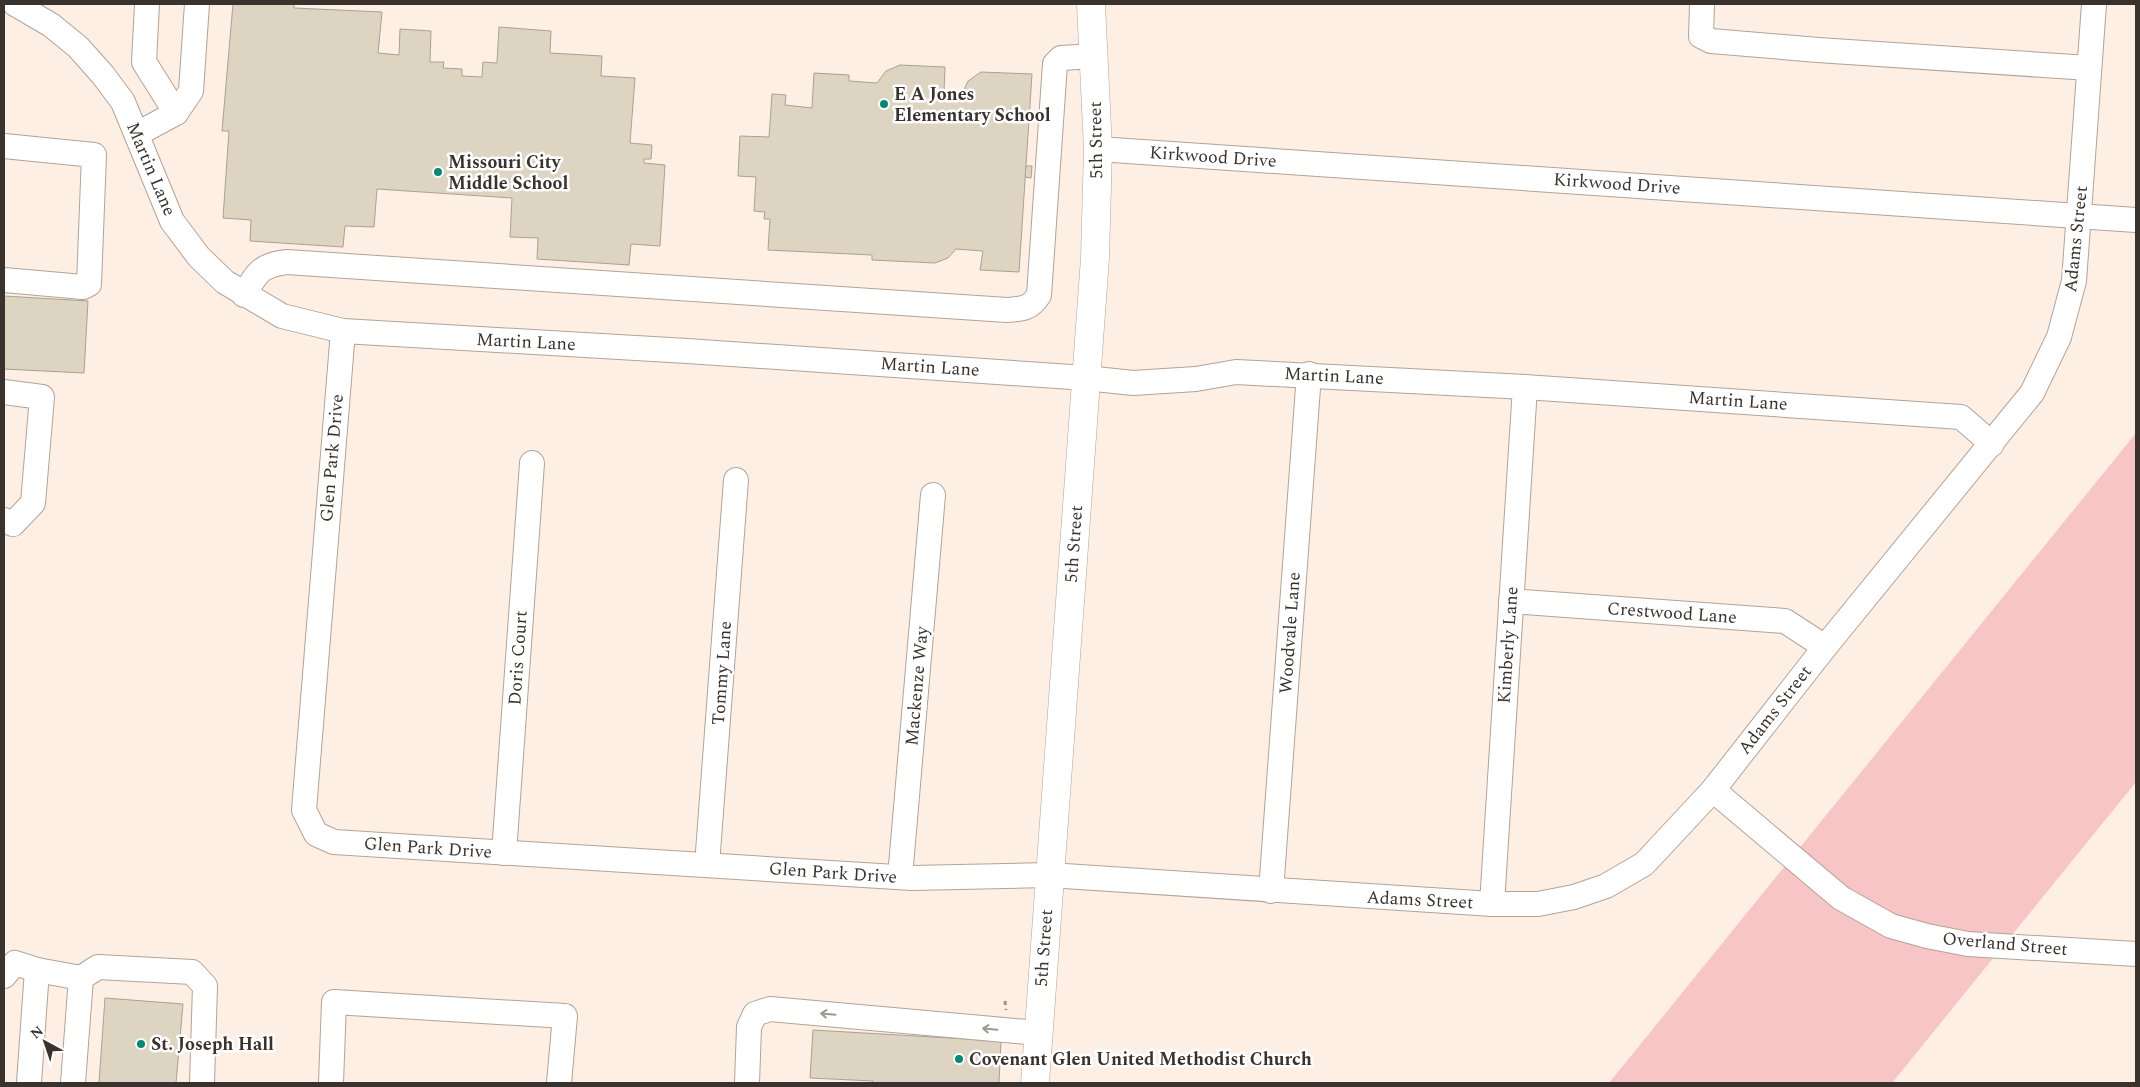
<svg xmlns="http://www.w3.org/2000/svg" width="2140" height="1087" font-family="Spectral,serif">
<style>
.green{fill:#f8c5c7}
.building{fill:#ddd4c2;stroke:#aaa190}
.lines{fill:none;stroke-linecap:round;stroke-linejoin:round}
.minor-casing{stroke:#b3a396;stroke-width:26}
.major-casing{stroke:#b3a396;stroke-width:29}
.path{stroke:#998f87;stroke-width:3;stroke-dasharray:4 4;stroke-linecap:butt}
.minor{stroke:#fff;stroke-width:24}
.major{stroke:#fff;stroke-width:28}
.oneway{stroke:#9c9896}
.poi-dot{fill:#008b72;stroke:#fff;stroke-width:2}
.labels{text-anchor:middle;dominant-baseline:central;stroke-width:5;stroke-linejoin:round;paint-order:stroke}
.poi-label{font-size:18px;font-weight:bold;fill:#39322d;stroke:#fff;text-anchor:start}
.street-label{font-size:18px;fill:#39322d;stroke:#fff}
</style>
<rect width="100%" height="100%" fill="#fdefe4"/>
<polygon class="green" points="2136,433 2136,782 1892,1083 1609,1083"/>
<g class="building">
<polygon points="233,4 294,4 294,8 382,12 378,53 399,55 400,29 431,31 430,62 444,62 443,68 462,69 462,76 482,77 483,62 497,63 499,27 551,31 550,53 602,56 601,76 635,78 630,143 652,145 651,159 644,159 644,163 665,165 660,246 631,244 629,265 537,259 538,238 510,237 512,198 377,189 374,227 345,226 343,247 250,241 251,220 223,218 229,131 222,131"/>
<polygon points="900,65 945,67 944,92 962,94 968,81 981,72 1032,74 1019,272 980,270 983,251 956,249 948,258 935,263 872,260 872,255 768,250 770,219 764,219 765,212 754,211 756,177 738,176 740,136 769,137 772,94 786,95 785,105 812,108 814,73 849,75 849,81 877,83 886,71"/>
<polygon points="1026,166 1032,166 1031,178 1025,177"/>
<polygon points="4,296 88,301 84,373 4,369"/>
<polygon points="105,998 183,1004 176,1083 99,1083"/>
<polygon points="813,1030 1001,1041 999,1083 872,1083 873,1081 810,1078"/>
</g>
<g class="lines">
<defs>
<g id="minor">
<polyline points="15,4 51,25 78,47 103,75 123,102 172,221 199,257 225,282 282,316 343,331 687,351 1086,378 1133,383 1196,379 1236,372 1525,387 1961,417 1992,444"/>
<polyline points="147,4 144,62 176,113"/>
<polyline points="1702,4 1701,36 1711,41 1818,50 2089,68"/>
<polyline points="137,134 176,113 191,91 197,4"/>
<polyline points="4,146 94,155 89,284 83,287 4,280"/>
<polyline points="1098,149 2136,220"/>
<path d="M244 295C257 273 260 265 287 262L1007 310C1022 309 1030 309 1039 295L1055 64 1061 58 1094 56"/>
<polyline points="343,331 304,810 316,834 334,842 912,878 1049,875 1492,904 1538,904 1574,897 1606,886 1644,864 1713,790 1825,647 2032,393 2059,337 2074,281 2094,4"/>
<polyline points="4,392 42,397 33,503 13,524 4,520"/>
<polyline points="1511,601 1785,621 1825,647"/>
<polyline points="1713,790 1841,898 1891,926 1927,936 1968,944 2136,954"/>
<polyline points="504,853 532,463"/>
<polyline points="707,865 736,480"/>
<polyline points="900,877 933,495"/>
<polyline points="1271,891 1309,374"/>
<polyline points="1492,904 1525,387"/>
<polyline points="37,970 81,978"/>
<polyline points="4,976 15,963 37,970 29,1083"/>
<polyline points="73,1083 81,978 98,967 192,972 205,986 202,1083"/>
<polyline points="331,1083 334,1002 565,1016 559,1083"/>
<polyline points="747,1083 749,1027 755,1014 770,1009 1038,1033"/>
</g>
<polyline id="major" points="1035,1083 1095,258 1098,149 1091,4"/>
</defs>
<use href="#minor" class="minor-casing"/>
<use href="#major" class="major-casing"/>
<polyline class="path" points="1005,1001 1006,1010"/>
<use href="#minor" class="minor"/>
<use href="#major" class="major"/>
</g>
<defs><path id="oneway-shaft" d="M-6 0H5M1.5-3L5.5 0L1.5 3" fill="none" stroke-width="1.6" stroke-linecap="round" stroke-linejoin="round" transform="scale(1.25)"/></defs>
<g class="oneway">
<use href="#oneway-shaft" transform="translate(828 1014) rotate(-175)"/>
<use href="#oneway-shaft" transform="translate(990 1029) rotate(-175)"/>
</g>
<g class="poi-dot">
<circle cx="884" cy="104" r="5"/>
<circle cx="438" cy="172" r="5"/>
<circle cx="141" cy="1044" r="5"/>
<circle cx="959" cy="1059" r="5"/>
</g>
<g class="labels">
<g class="poi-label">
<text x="894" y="94">E A Jones<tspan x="894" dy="21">Elementary School</tspan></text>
<text x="448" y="162">Missouri City<tspan x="448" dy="21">Middle School</tspan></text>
<text x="151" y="1044">St. Joseph Hall</text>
<text x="969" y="1059">Covenant Glen United Methodist Church</text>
</g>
<g class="street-label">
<text transform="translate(1096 140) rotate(-91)">5th Street</text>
<text transform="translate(1213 157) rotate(4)">Kirkwood Drive</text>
<text transform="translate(151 169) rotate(67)">Martin Lane</text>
<text transform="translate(1617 184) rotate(4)">Kirkwood Drive</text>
<text transform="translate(2076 239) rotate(-84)">Adams Street</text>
<text transform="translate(526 342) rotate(3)">Martin Lane</text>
<text transform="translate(930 367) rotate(4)">Martin Lane</text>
<text transform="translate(1334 376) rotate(3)">Martin Lane</text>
<text transform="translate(1738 401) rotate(4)">Martin Lane</text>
<text transform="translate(332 458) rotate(-85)">Glen Park Drive</text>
<text transform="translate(1074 544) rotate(-86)">5th Street</text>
<text transform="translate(1672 613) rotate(4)">Crestwood Lane</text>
<text transform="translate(1290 633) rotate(-86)">Woodvale Lane</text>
<text transform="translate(1508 645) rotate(-86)">Kimberly Lane</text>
<text transform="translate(518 658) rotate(-86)">Doris Court</text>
<text transform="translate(722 673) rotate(-86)">Tommy Lane</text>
<text transform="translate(917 686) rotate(-85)">Mackenze Way</text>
<text transform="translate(1775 710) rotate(-52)">Adams Street</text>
<text transform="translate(428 848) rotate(4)">Glen Park Drive</text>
<text transform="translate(833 873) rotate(4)">Glen Park Drive</text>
<text transform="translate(1420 900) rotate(3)">Adams Street</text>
<text transform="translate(2005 944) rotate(5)">Overland Street</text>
<text transform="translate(1044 948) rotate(-86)">5th Street</text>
</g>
</g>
<rect width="2140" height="1087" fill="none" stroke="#39322d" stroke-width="10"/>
<g transform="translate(45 1042) rotate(320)" stroke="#ffffff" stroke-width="4" paint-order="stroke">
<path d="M0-4L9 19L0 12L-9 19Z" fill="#39322d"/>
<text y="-8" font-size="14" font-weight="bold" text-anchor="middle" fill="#39322d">N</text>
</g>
</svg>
